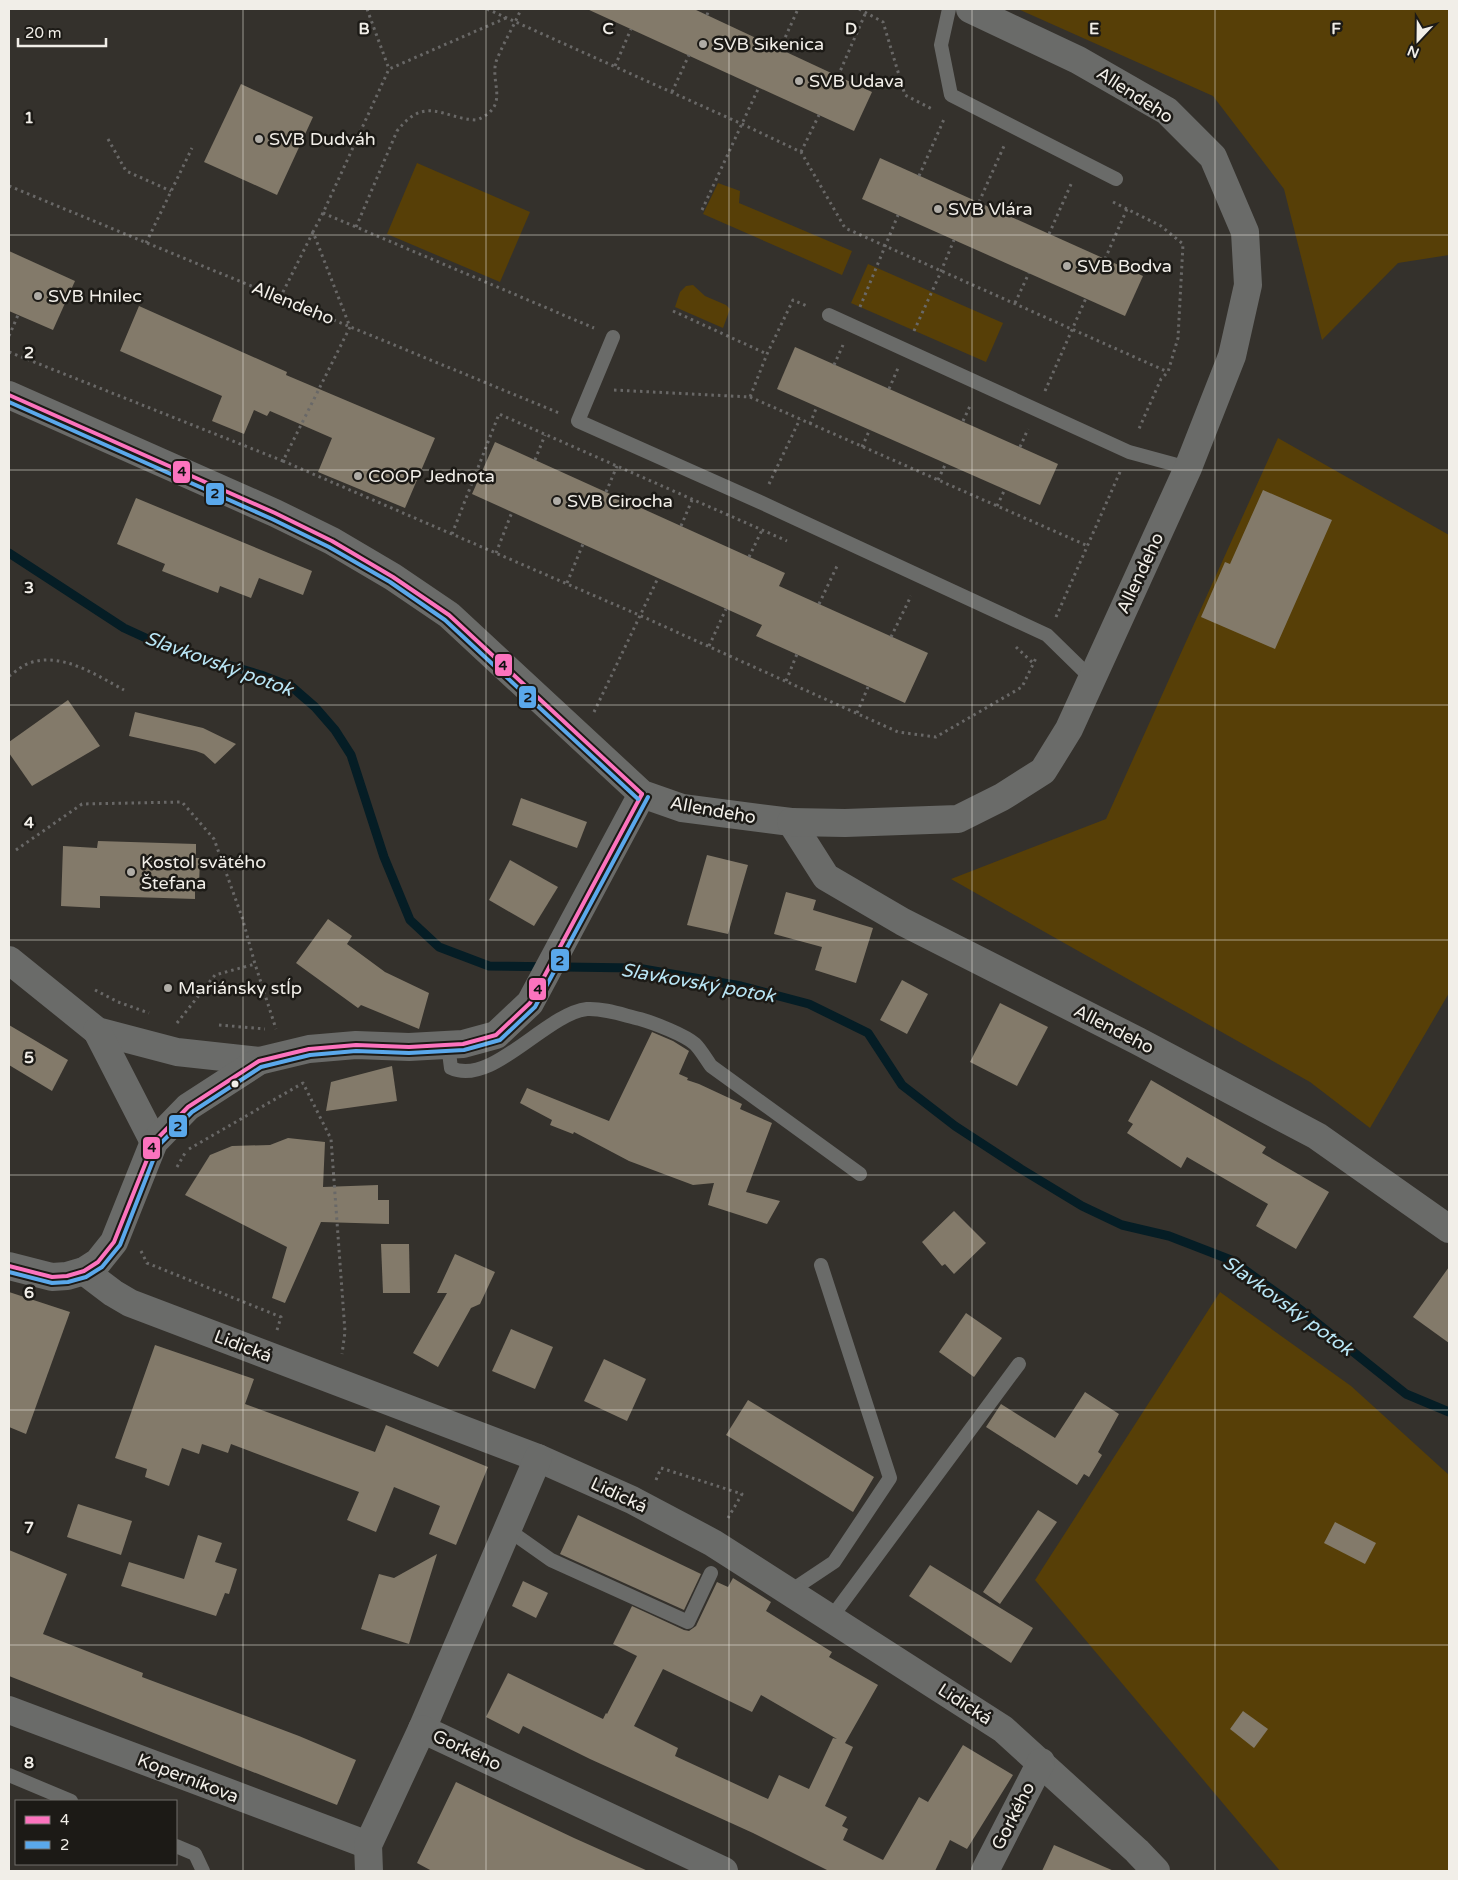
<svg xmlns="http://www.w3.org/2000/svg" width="1458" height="1880" font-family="'Varela Round',sans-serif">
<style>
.green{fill:#573f07}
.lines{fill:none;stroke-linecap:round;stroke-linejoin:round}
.stream{stroke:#051d25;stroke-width:9}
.building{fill:#837a6a;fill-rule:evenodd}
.path{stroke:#696867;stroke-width:3;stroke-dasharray:2.5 4;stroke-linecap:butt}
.service{stroke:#6a6b69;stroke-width:14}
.minor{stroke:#6a6b69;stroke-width:28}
.bus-1-casing{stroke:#1c1a16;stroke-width:8}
.bus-2-casing{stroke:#1c1a16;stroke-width:8}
.bus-1{stroke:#fc73be;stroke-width:4}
.bus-2{stroke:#5aa8eb;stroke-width:4}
.grid{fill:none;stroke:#f1eee8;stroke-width:1;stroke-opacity:0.55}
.poi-dot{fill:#afaca6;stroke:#1c1a16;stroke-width:2}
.bus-dot{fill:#f1eee8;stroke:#1c1a16;stroke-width:2}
.labels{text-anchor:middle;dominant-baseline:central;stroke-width:5;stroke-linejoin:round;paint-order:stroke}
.poi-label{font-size:18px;fill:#f1eee8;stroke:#1c1a16;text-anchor:start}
.street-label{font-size:18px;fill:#f1eee8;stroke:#1c1a16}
.water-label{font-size:19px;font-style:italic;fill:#b9e6f6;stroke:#1c1a16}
.grid-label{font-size:16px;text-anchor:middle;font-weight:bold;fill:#f1eee8;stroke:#1c1a16;stroke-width:5;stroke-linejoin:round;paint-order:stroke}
.line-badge{stroke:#1c1a16;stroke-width:2}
.pale-badge-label{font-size:14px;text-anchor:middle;font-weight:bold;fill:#111}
</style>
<rect width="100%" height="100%" fill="#34312c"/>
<g class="green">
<polygon points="1018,9 1449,9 1449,255 1398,263 1322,340 1284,189 1213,96"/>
<polygon points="417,163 530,212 500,282 387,234"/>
<polygon points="718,183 740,191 739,203 852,251 842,275 703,214"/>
<polygon points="868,264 1003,323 986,362 851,303"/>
<polygon points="693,285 705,296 726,305 730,309 723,328 675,307 680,292 686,286"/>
<polygon points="1278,438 1449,535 1449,993 1370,1128 1310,1082 951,879 1106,819"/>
<polygon points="1220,1292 1351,1386 1449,1475 1449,1871 1280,1871 1035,1580"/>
</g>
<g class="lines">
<polyline class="stream" points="9,553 124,628 161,645 261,675 292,687 315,707 335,730 351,755 384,857 410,920 439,947 489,966 637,968 741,986 809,1004 868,1033 902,1085 955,1126 1021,1169 1082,1206 1122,1225 1169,1236 1231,1260 1302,1311 1406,1394 1449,1412"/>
</g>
<g class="building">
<polygon points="587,9 694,9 872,92 854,131"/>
<polygon points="241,84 313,117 277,195 204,162"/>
<polygon points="880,158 1143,276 1125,316 862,199"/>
<polygon points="9,251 75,281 53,330 9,311"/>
<polygon points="139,306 287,372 286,375 435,438 405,508 318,472 332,438 270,411 267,416 254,410 244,434 212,421 222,396 120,351"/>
<polygon points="795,347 1058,464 1040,505 777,389"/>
<polygon points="495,442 785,573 779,586 928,653 905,703 756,636 762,625 472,494"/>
<polygon points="1263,490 1332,520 1275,649 1201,617 1225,562 1230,564"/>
<polygon points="136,498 312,571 303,595 259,578 251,598 220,586 218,593 162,571 165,564 117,544"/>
<polygon points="68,700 100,746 32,786 9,753 9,742"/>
<polygon points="135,712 203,728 236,744 215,764 204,754 196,751 129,736"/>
<polygon points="521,798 587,822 577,848 512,825"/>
<polygon points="98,841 196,844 196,858 200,858 199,886 195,886 195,899 100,896 100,908 61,906 63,846 97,848"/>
<polygon points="707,855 748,865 728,934 687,925"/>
<polygon points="510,860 558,887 534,926 489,900"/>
<polygon points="786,892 816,900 813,910 873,928 856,983 815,970 822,947 774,934"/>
<polygon points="328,919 352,936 347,944 385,972 429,993 419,1029 361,1005 358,1008 296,963"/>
<polygon points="902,980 928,994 907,1034 880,1020"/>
<polygon points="1000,1003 1048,1027 1017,1086 970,1062"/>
<polygon points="9,1025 68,1060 52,1091 9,1065"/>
<polygon points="652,1032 673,1041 689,1051 679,1074 688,1078 687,1080 699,1084 742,1104 740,1109 772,1123 746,1192 780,1201 767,1224 708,1205 714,1183 693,1185 629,1161 574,1132 573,1134 550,1125 552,1120 520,1103 527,1088 609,1121"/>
<polygon points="392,1066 397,1101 326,1111 331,1082"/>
<polygon points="1151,1080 1266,1147 1262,1153 1329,1192 1296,1249 1256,1226 1268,1204 1187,1157 1181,1168 1127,1133 1133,1124 1128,1121"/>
<polygon points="288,1138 325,1142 323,1187 378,1185 378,1200 389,1200 389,1224 321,1222 285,1303 272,1298 287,1247 185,1195 210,1155 232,1146 270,1145"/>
<polygon points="954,1211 986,1243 954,1274 945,1264 942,1266 922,1242"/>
<polygon points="381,1244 409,1244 410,1293 383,1293"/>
<polygon points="455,1254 495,1272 480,1304 471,1308 438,1367 413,1353 447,1293 437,1293"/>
<polygon points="1449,1267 1449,1343 1413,1317"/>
<polygon points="9,1292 70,1312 26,1434 9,1427"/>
<polygon points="966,1313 1002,1338 974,1377 939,1352"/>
<polygon points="511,1329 553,1347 535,1389 492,1371"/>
<polygon points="155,1345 254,1379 245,1404 375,1452 386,1425 488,1467 456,1545 429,1534 440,1506 394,1487 376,1532 347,1520 359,1492 231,1444 228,1453 202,1444 199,1454 182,1448 169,1486 145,1477 147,1469 115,1458"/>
<polygon points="604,1359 646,1379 627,1421 584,1401"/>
<polygon points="1085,1392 1119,1414 1098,1452 1102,1455 1089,1477 1084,1474 1077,1485 986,1427 1001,1404 1055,1438"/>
<polygon points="748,1400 874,1477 853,1512 726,1435"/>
<polygon points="78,1504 132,1521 121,1555 67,1537"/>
<polygon points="1038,1510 1057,1522 1000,1604 983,1592"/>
<polygon points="578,1515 701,1574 684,1610 560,1554"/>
<polygon points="1335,1522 1376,1543 1365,1564 1324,1543"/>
<polygon points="198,1535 222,1543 215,1562 237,1569 229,1594 225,1593 216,1616 121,1586 129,1562 184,1579"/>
<polygon points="9,1550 67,1574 43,1634 143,1673 142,1677 299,1736 356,1760 337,1805 9,1676"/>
<polygon points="437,1554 409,1644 361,1629 379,1574 394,1578"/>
<polygon points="930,1565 1033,1628 1011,1663 909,1596"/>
<path d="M733 1578 771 1602 766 1611 832 1652 829 1657 878 1685 845 1743 853 1747 825 1806 847 1817 842 1826 848 1829 843 1840 883 1860 919 1797 928 1802 963 1745 1013 1775 967 1849 950 1840 935 1871H829L753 1833 590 1759 523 1726 519 1734 486 1717 508 1673 603 1719 606 1713 607 1714 637 1656 613 1644 632 1606 684 1630 689 1631 696 1626 717 1582 728 1587ZM663 1669 752 1712 761 1695 837 1739 833 1738 809 1789 779 1775 768 1799 675 1756 678 1748 634 1726Z"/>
<polygon points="523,1581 548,1593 536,1618 512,1606"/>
<polygon points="1243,1711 1268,1729 1254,1748 1230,1729"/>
<polygon points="456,1782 574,1838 648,1871 432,1871 417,1863"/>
<polygon points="1054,1845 1114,1871 1042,1871"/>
</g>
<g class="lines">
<g class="path">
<polyline points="367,9 389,69"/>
<polyline points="487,9 742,124 801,152 845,228 1168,372"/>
<polyline points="859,9 883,22 905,95 934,110"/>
<polyline points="707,15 709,9"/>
<polyline points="506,18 389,69 323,213 594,328"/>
<polyline points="780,49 798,9"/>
<polyline points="615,66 631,29"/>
<polyline points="838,76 866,12"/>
<polyline points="672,92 689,55"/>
<polyline points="108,139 126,171 171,191"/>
<polyline points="801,152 819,115"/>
<polyline points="919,176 945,117"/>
<polyline points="9,186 559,413"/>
<polyline points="979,202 1004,146"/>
<polyline points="1113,202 1161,226 1183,244 1178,338 1168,372 1161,379 1138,431"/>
<polyline points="702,210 759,87"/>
<polyline points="323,213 313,232 350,327 283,461 639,615 898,732 936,737 1022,687 1037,656"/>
<path d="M356 227 397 131C426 94 443 119 477 120 512 105 488 82 497 59 504 42 514 26 521 9"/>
<polyline points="1049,234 1072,182"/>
<polyline points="146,243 192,148"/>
<polyline points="1105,259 1127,209"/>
<polyline points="280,298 313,232"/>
<polyline points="1015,303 1029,273"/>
<polyline points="860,307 898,215"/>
<polyline points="673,311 767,354"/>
<polyline points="914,331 939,276 954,240"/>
<polyline points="9,336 18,315"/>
<polyline points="9,352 283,461"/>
<polyline points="834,365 843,345"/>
<polyline points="889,389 898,368"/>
<polyline points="614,390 750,397 767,354 793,300 809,307"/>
<polyline points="1045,391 1086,298"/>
<polyline points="750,397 1088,546"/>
<polyline points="963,421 971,404"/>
<polyline points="810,424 817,406"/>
<polyline points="862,447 870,429"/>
<polyline points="1020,447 1028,429"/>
<polyline points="535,460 545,435"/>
<polyline points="938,480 946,463"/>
<polyline points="769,484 800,419"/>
<polyline points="606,492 617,466"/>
<polyline points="997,506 1005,489"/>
<polyline points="681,526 692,500"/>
<polyline points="452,534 499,414 787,541"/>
<polyline points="496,553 512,512"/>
<polyline points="749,557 762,530"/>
<polyline points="567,583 583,544"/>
<polyline points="819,604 838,564"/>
<polyline points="1056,617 1120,472"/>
<polyline points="891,637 911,596"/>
<polyline points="709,646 726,609"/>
<polyline points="1016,647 1034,664"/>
<path d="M9 676C14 673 19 668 25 665 58 649 96 675 124 690"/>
<polyline points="786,681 797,654"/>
<polyline points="594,712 658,578"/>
<polyline points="857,713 868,687"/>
<polyline points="16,850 82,804 182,802 214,839 242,917 255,964 276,1029"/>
<polyline points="95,990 118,1002 149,1013"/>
<polyline points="177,1023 215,975 255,964"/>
<polyline points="219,1025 265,1029"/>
<polyline points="189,1149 303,1083 331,1139 345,1332 342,1354"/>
<polyline points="177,1167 185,1153"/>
<polyline points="141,1251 147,1263 281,1317 277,1330"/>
<polyline points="656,1480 661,1468 742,1494 728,1518"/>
</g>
<g class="service">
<polyline points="949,9 941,45 951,95 1116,179"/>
<polyline points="829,315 1129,452 1188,468"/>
<polyline points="613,337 578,421 760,502 1047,635 1091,678"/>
<path d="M448 1045 451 1068C492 1087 545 1014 587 1009 604 1008 623 1015 640 1019 654 1023 685 1035 695 1044 701 1050 706 1059 711 1066L860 1174"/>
<polyline points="507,1529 551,1560 688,1622 711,1573"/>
<polyline points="789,1592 834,1562 890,1478 821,1265"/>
<polyline points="831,1618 1019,1364"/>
<polyline points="9,1775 71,1801"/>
<polyline points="176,1846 195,1854 203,1871"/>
</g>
<g class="minor">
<polyline points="9,395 275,513 332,541 393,577 449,615 642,794 682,808 791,822 826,877 903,922 1138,1041 1317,1136 1449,1229"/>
<polyline points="791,822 845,823 958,819 1002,797 1043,771 1069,729 1188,468 1232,356 1248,285 1245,232 1213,157 1167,111 1078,60 970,9"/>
<polyline points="9,960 97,1031 177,1052 259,1061"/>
<polyline points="97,1031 154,1142"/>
<polyline points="9,1266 52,1277 67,1276 84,1271 98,1262 114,1242 154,1142 188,1107 259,1061 309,1049 356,1045 409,1047 463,1044 496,1035 530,1003 642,794"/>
<polyline points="84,1271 113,1293 130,1303 538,1458 632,1500 713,1543 1003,1729 1137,1851 1156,1871"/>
<polyline points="538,1458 422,1729 724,1871"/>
<polyline points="9,1710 368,1845"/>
<polyline points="369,1871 368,1845 422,1729"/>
<polyline points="985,1871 1041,1762"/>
</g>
<defs>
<g id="bus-1">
<polyline points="9,395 275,513 332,541 393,577 449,615 642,794"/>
<polyline points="9,1266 52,1277 67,1276 84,1271 98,1262 114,1242 154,1142 188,1107 259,1061 309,1049 356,1045 409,1047 463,1044 496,1035 530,1003 642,794"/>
</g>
<g id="bus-2">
<polyline points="9,402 272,519 329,547 390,582 445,620 638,799"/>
<polyline points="9,1272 52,1283 68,1282 86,1277 102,1267 120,1245 159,1145 192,1112 261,1067 310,1055 356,1051 409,1053 464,1050 500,1040 535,1007 648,797"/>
</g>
</defs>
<use href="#bus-1" class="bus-1-casing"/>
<use href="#bus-2" class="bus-2-casing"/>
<use href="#bus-1" class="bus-1"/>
<use href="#bus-2" class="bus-2"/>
</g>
<path class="grid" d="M243 9V1871M486 9V1871M729 9V1871M972 9V1871M1215 9V1871M9 235H1449M9 470H1449M9 705H1449M9 940H1449M9 1175H1449M9 1410H1449M9 1645H1449"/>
<g class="poi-dot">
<circle cx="703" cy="44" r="5"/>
<circle cx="799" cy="81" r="5"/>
<circle cx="259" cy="139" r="5"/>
<circle cx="938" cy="209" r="5"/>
<circle cx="1067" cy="266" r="5"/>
<circle cx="38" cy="296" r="5"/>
<circle cx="358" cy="476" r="5"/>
<circle cx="557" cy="501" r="5"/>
<circle cx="131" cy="872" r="5"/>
<circle cx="168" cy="988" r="5"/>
</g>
<circle class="bus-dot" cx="235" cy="1084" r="4.5"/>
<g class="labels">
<g class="poi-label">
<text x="713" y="44">SVB Sikenica</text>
<text x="809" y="81">SVB Udava</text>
<text x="269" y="139">SVB Dudváh</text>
<text x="948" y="209">SVB Vlára</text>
<text x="1077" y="266">SVB Bodva</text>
<text x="48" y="296">SVB Hnilec</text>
<text x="368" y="476">COOP Jednota</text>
<text x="567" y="501">SVB Cirocha</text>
<text x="141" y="862">Kostol svätého<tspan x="141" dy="21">Štefana</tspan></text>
<text x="178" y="988">Mariánsky stĺp</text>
</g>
<g class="street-label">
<text transform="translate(1135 95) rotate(33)">Allendeho</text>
<text transform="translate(293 303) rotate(22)">Allendeho</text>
<text transform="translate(1140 573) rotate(-65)">Allendeho</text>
<text transform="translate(713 810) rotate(10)">Allendeho</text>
<text transform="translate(1114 1029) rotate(27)">Allendeho</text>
<text transform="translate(243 1346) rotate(21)">Lidická</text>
<text transform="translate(619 1495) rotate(25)">Lidická</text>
<text transform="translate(965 1704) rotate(33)">Lidická</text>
<text transform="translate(467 1750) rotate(25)">Gorkého</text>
<text transform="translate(188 1778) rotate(21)">Koperníkova</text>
<text transform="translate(1013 1816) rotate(-63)">Gorkého</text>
</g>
<g class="water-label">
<text transform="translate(219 664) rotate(20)">Slavkovský potok</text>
<text transform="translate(698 983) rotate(10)">Slavkovský potok</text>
<text transform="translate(1288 1306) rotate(36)">Slavkovský potok</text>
</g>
</g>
<g class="grid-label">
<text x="364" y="34">B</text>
<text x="608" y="34">C</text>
<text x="851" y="34">D</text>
<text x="1094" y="34">E</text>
<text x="1336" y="34">F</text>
<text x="29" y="123">1</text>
<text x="29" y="358">2</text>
<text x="29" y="593">3</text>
<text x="29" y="828">4</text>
<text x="29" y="1063">5</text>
<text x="29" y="1298">6</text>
<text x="29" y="1533">7</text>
<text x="29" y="1768">8</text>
</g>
<g class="line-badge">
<rect x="172" y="460" width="19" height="24" rx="5" fill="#fc73be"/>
<rect x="205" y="482" width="20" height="24" rx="5" fill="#5aa8eb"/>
<rect x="494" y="653" width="19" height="24" rx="5" fill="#fc73be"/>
<rect x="518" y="685" width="19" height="24" rx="5" fill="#5aa8eb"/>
<rect x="550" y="948" width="20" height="24" rx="5" fill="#5aa8eb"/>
<rect x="528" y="977" width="19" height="24" rx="5" fill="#fc73be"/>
<rect x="168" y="1114" width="20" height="24" rx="5" fill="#5aa8eb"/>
<rect x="142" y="1136" width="19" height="24" rx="5" fill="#fc73be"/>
</g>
<g class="pale-badge-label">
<text x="182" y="476">4</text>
<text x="215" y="498">2</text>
<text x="503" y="670">4</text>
<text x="528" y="702">2</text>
<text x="560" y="965">2</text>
<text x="538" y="994">4</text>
<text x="178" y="1131">2</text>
<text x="152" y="1152">4</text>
</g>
<rect width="1458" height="1880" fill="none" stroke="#f1eee8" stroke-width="20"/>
<rect x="15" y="1800" width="162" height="65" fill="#1c1a16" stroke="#716f6a"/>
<rect x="25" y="1816" width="25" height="8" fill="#fc73be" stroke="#716f6a"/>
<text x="60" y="1825" font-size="15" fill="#f1eee8">4</text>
<rect x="25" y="1841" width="25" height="8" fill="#5aa8eb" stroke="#716f6a"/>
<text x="60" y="1850" font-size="15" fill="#f1eee8">2</text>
<g transform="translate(1418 40) rotate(202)" stroke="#1c1a16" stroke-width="4" paint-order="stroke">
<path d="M0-4L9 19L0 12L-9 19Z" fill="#f1eee8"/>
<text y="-8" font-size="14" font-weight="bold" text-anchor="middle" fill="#f1eee8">N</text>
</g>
<path d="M18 38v8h88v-8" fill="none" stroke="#f1eee8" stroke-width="2.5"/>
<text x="25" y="38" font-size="15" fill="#f1eee8" stroke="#1c1a16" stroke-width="4" paint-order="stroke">20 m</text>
</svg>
